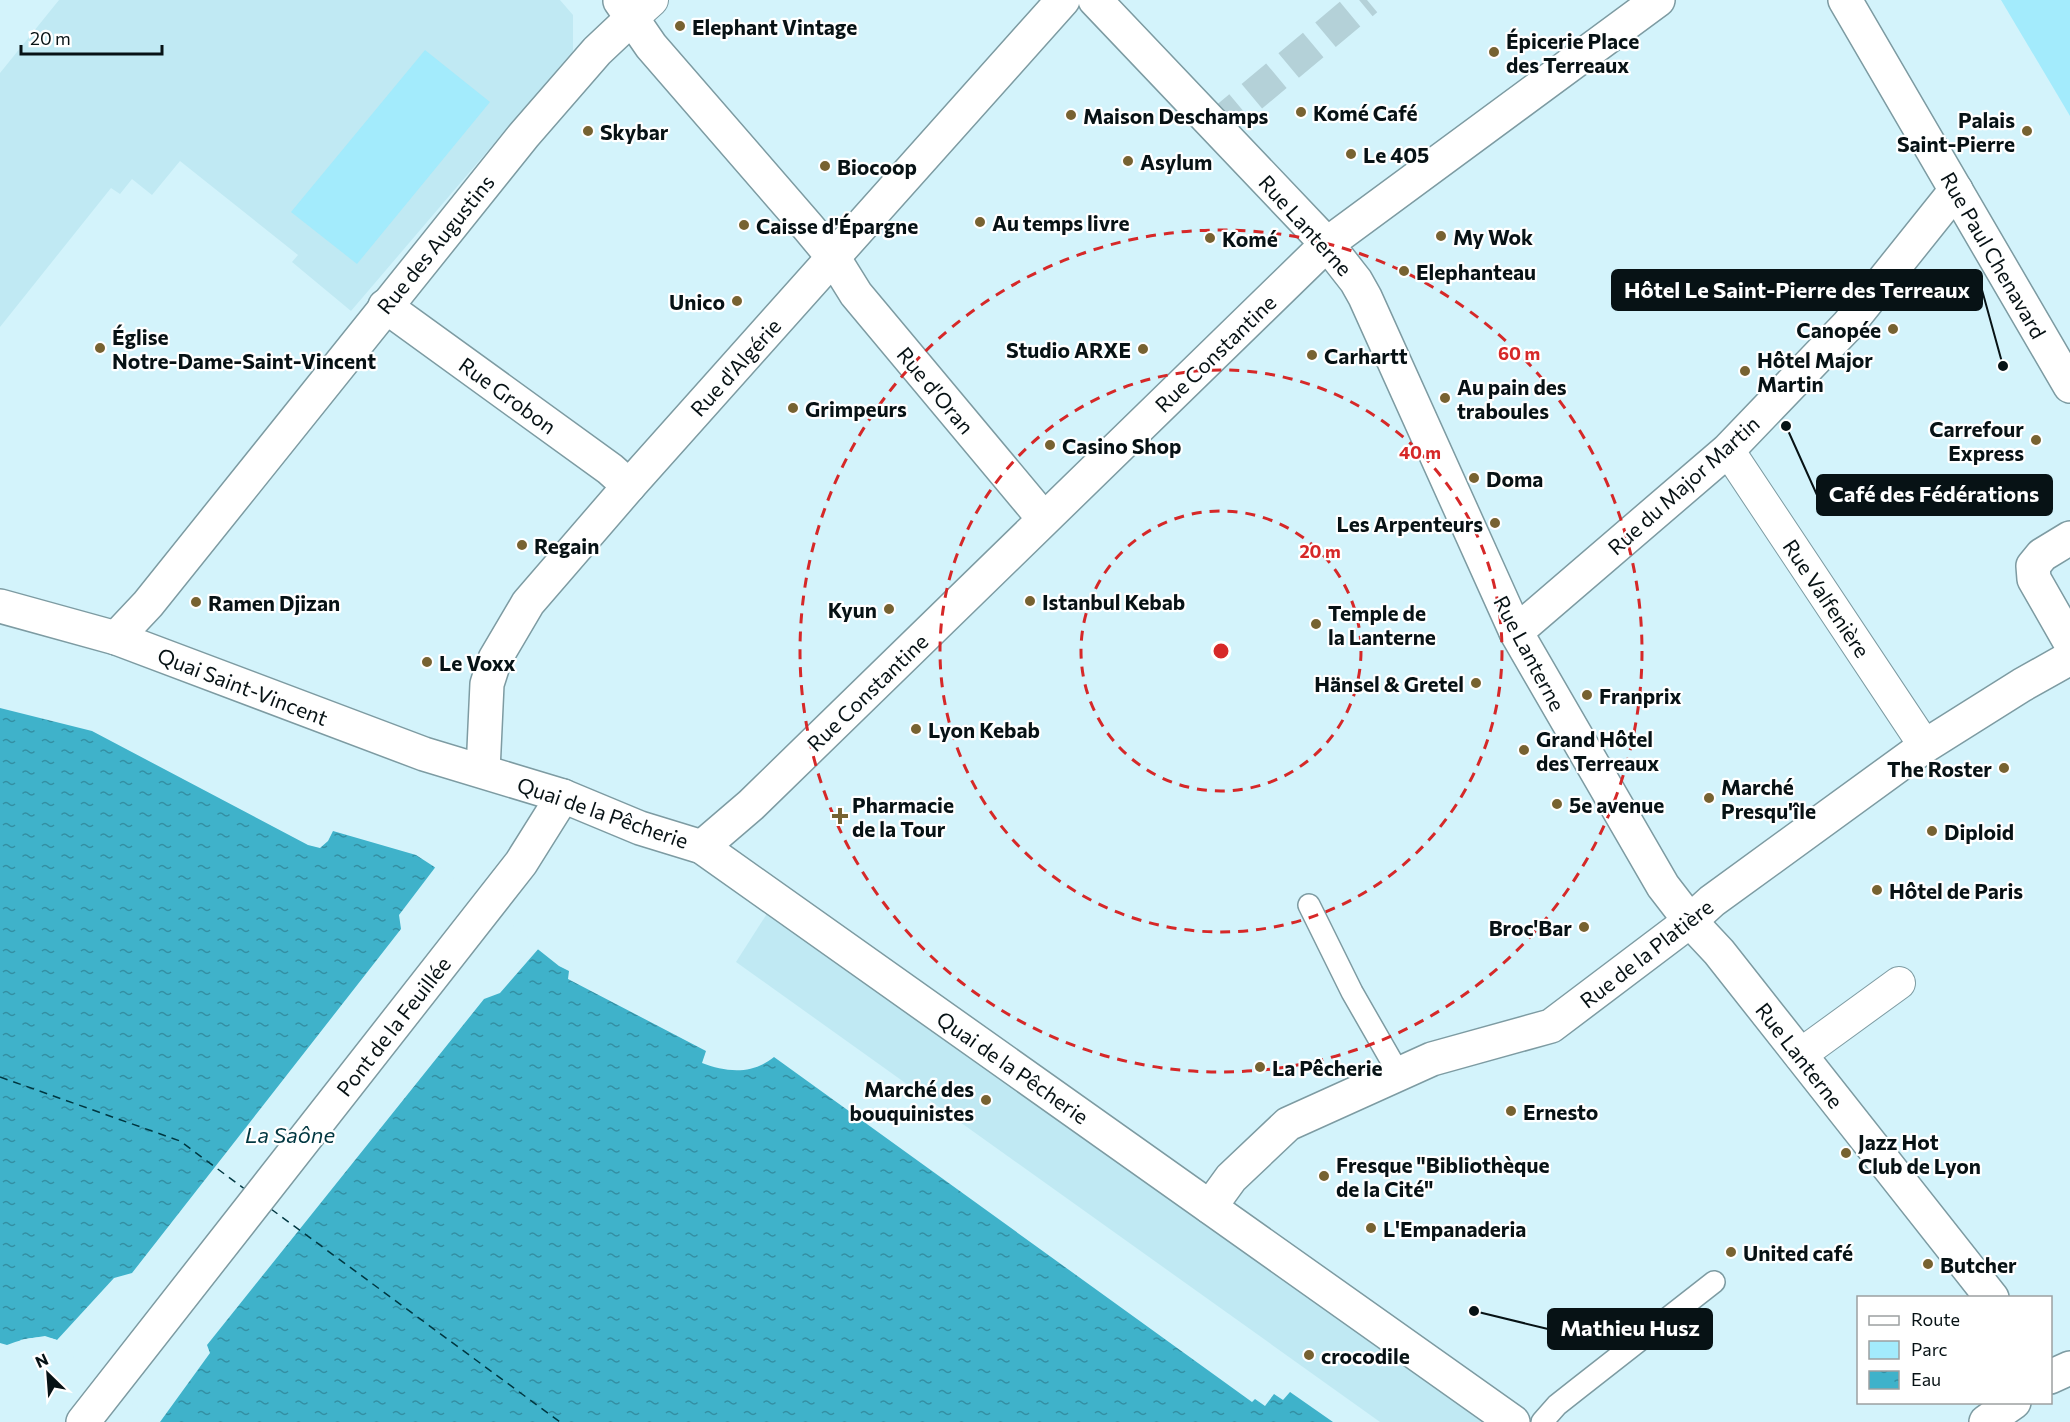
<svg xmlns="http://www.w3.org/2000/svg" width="2070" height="1422" font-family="Commissioner,sans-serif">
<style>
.built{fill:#c0e9f3}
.green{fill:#a3ebfc}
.water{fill:url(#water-ripples)}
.pier{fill:#d3f3fb}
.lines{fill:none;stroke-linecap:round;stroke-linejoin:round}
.ferry{stroke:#003741;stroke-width:1.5;stroke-dasharray:8 6;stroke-linecap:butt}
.pedestrian-tunnel{stroke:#b4d1d8;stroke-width:32;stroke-dasharray:32 16;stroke-linecap:butt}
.service-casing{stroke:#7d9ba2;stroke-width:24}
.pedestrian-casing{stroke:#7d9ba2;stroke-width:34}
.minor-casing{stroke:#7d9ba2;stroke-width:36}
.tertiary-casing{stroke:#7d9ba2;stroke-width:36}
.primary-casing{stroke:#7d9ba2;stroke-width:36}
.service{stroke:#fff;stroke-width:21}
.pedestrian{stroke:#fff;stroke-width:32}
.minor{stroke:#fff;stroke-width:33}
.tertiary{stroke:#fff;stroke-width:33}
.primary{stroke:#fff;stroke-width:33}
.ring{fill:none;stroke:#d62828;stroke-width:3;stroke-dasharray:10 8}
.poi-dot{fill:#776231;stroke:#fff;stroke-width:2}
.labels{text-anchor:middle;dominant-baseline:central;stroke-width:4.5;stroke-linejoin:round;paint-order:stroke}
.poi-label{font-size:21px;font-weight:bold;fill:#071215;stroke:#fff;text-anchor:start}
.street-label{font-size:21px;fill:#071215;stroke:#fff}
.water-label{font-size:22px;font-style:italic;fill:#003741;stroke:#fff}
.centre{fill:#d62828;stroke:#fff;stroke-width:3}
.ring-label{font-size:18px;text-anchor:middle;font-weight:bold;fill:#d62828;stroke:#fff;stroke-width:4.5;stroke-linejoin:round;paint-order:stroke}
.leader{fill:none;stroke:#071215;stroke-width:2}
.callout-dot{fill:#071215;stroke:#fff;stroke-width:2}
.callout{fill:#071215;stroke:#071215;stroke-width:2}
.callout-label{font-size:22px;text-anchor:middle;font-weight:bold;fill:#fff}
</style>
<defs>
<pattern id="water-ripples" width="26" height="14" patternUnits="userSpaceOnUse" patternTransform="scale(1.5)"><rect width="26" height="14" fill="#3fb2ca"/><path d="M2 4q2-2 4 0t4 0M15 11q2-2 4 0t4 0" fill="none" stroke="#338fa3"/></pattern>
</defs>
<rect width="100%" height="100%" fill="#d3f3fb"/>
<g class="built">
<polygon points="59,0 560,0 573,15 573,51 351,311 292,262 298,255 180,161 152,195 132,179 120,194 111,188 0,327 0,73"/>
<polygon points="770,909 1504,1422 1380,1422 736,962"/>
</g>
<g class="green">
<polygon points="2001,0 2070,0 2070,116"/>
<polygon points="425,50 490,102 357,264 291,212"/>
</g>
<path class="water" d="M0 708 92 731 308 845 320 848 328 841 333 831 416 855 433 866 559 966 569 971 568 979 706 1051 702 1063C726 1072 752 1075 774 1057L1252 1402 1255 1399 1265 1406 1274 1394 1283 1400 1290 1392 1333 1422H160L57 1340C40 1334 23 1339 7 1345L0 1343Z"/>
<polygon class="pier" points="437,865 540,947 500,993 484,999 207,1345 210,1353 160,1422 155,1422 56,1343 45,1339 23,1343 20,1340 45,1336 57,1340 114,1278 132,1273 401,929 399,915"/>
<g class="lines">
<g class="ferry">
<polyline points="0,1077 180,1141 246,1190"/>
<polyline points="271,1209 560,1422"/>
</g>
<polyline class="pedestrian-tunnel" points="1215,127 1367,0"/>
<defs>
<g id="service">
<polyline points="1309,905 1352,992 1399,1074"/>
<polyline points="1542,1422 1557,1405 1576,1390 1714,1282"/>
</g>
<g id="pedestrian">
<polyline points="632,18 652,0"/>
<polyline points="1728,450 1925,746"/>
<polyline points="1800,1055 1899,983"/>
</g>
<g id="minor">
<polyline points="1658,0 1327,244 1356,281 1365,297 1516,632 1663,886 1690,921 1719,952 1992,1298"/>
<polyline points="1845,0 2070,386"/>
<polyline points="620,1 651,46 808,227 833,257 856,294 1044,519"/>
<polyline points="385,306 610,469 629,486"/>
<polyline points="2070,538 2042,555 2033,566 2034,579 2070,642"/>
<polyline points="1516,632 1728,450 1848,325 1956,190"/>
<polyline points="116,638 148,604 524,135 597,51 632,18"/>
<polyline points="1210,1207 1231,1178 1288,1124 1432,1059 1551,1026 1690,921 1712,901 1925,746 2022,685 2070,658"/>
<polyline points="2050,1377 2070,1368"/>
<polyline points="1986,1422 2014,1402"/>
</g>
<g id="tertiary">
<polyline points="483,771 487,684 495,659 528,603 629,486 1063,0"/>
<polyline points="702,847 751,805 1327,244 1095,0"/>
</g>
<g id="primary">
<polyline points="0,606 116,638 424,754 563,796 640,828 702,847 1513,1422"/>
<polyline points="83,1422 521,863 563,796"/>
</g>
</defs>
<use href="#service" class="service-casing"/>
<use href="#pedestrian" class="pedestrian-casing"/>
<use href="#minor" class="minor-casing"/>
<use href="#tertiary" class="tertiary-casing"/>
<use href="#primary" class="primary-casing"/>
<use href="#service" class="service"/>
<use href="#pedestrian" class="pedestrian"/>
<use href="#minor" class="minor"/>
<use href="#tertiary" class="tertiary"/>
<use href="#primary" class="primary"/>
</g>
<g class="ring">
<circle cx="1221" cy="651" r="140"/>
<circle cx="1221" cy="651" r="281"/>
<circle cx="1221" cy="651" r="421"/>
</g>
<g class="poi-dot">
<circle cx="680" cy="26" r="6"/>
<circle cx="1494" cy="52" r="6"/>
<circle cx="1301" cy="112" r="6"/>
<circle cx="1071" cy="115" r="6"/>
<circle cx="588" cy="131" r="6"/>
<circle cx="2027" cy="131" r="6"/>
<circle cx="1351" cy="154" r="6"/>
<circle cx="1128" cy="161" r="6"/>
<circle cx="825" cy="166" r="6"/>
<circle cx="980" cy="222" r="6"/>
<circle cx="744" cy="225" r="6"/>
<circle cx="1441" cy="236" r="6"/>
<circle cx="1210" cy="238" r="6"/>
<circle cx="1404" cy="271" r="6"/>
<circle cx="737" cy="301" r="6"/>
<circle cx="1893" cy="329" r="6"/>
<circle cx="100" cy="348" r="6"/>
<circle cx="1143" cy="349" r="6"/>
<circle cx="1312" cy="355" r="6"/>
<circle cx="1745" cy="371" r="6"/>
<circle cx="1445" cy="398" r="6"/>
<circle cx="793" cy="408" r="6"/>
<circle cx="2036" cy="440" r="6"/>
<circle cx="1050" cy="445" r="6"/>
<circle cx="1474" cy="478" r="6"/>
<circle cx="1495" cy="523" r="6"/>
<circle cx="522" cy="545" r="6"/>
<circle cx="1030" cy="601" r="6"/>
<circle cx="196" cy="602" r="6"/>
<circle cx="889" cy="609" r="6"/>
<circle cx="1316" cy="624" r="6"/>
<circle cx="427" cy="662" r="6"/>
<circle cx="1476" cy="683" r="6"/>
<circle cx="1587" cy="695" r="6"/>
<circle cx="916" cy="729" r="6"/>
<circle cx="1524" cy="750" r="6"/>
<circle cx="2004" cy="768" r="6"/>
<circle cx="1709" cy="798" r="6"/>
<circle cx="1557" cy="804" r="6"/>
<path d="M837 807h6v6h6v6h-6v6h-6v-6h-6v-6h6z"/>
<circle cx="1932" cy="831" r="6"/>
<circle cx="1877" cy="890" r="6"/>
<circle cx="1584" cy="927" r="6"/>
<circle cx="1260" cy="1067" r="6"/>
<circle cx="986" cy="1100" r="6"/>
<circle cx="1511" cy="1111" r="6"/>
<circle cx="1846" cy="1153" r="6"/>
<circle cx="1324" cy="1176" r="6"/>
<circle cx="1371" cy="1228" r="6"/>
<circle cx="1731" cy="1252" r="6"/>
<circle cx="1928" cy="1264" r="6"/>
<circle cx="1309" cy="1355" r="6"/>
</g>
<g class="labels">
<g class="poi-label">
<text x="692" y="26">Elephant Vintage</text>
<text x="1506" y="40">Épicerie Place<tspan x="1506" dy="24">des Terreaux</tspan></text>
<text x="1313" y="112">Komé Café</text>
<text x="1083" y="115">Maison Deschamps</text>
<text x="2015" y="119" text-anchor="end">Palais<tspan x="2015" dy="24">Saint-Pierre</tspan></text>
<text x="600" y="131">Skybar</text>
<text x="1363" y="154">Le 405</text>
<text x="1140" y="161">Asylum</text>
<text x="837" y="166">Biocoop</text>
<text x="992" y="222">Au temps livre</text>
<text x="756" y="225">Caisse d'Épargne</text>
<text x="1453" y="236">My Wok</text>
<text x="1222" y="238">Komé</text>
<text x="1416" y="271">Elephanteau</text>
<text x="725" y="301" text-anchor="end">Unico</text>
<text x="1881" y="329" text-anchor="end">Canopée</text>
<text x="112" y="336">Église<tspan x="112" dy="24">Notre-Dame-Saint-Vincent</tspan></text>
<text x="1131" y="349" text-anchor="end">Studio ARXE</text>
<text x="1324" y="355">Carhartt</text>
<text x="1757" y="359">Hôtel Major<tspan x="1757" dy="24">Martin</tspan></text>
<text x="1457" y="386">Au pain des<tspan x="1457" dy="24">traboules</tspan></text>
<text x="805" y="408">Grimpeurs</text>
<text x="2024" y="428" text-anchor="end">Carrefour<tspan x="2024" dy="24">Express</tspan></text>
<text x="1062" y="445">Casino Shop</text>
<text x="1486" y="478">Doma</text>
<text x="1483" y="523" text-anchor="end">Les Arpenteurs</text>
<text x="534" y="545">Regain</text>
<text x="1042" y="601">Istanbul Kebab</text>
<text x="208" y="602">Ramen Djizan</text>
<text x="877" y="609" text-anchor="end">Kyun</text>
<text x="1328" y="612">Temple de<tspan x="1328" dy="24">la Lanterne</tspan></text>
<text x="439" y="662">Le Voxx</text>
<text x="1464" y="683" text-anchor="end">Hänsel &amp; Gretel</text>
<text x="1599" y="695">Franprix</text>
<text x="928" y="729">Lyon Kebab</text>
<text x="1536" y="738">Grand Hôtel<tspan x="1536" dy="24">des Terreaux</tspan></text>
<text x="1992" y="768" text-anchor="end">The Roster</text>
<text x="1721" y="786">Marché<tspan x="1721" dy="24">Presqu'île</tspan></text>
<text x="852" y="804">Pharmacie<tspan x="852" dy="24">de la Tour</tspan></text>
<text x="1569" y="804">5e avenue</text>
<text x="1944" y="831">Diploid</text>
<text x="1889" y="890">Hôtel de Paris</text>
<text x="1572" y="927" text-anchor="end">Broc'Bar</text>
<text x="1272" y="1067">La Pêcherie</text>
<text x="974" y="1088" text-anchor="end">Marché des<tspan x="974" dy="24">bouquinistes</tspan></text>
<text x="1523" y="1111">Ernesto</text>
<text x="1858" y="1141">Jazz Hot<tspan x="1858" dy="24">Club de Lyon</tspan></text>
<text x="1336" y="1164">Fresque "Bibliothèque<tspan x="1336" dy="24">de la Cité"</tspan></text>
<text x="1383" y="1228">L'Empanaderia</text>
<text x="1743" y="1252">United café</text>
<text x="1940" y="1264">Butcher</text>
<text x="1321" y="1355">crocodile</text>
</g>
<g class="street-label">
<text transform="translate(1306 225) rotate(48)">Rue Lanterne</text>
<text transform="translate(435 244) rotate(-51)">Rue des Augustins</text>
<text transform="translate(1994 255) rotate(60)">Rue Paul Chenavard</text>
<text transform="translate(1215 353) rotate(-44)">Rue Constantine</text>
<text transform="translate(735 367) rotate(-48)">Rue d'Algérie</text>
<text transform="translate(936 390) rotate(50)">Rue d'Oran</text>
<text transform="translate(508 395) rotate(36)">Rue Grobon</text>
<text transform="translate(1683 485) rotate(-42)">Rue du Major Martin</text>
<text transform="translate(1827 598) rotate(56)">Rue Valfenière</text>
<text transform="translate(1530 653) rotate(62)">Rue Lanterne</text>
<text transform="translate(243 686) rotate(21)">Quai Saint-Vincent</text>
<text transform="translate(867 692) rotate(-44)">Rue Constantine</text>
<text transform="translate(603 812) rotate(19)">Quai de la Pêcherie</text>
<text transform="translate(1646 953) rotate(-38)">Rue de la Platière</text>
<text transform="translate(393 1026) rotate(-52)">Pont de la Feuillée</text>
<text transform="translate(1800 1055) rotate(52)">Rue Lanterne</text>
<text transform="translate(1013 1067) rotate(35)">Quai de la Pêcherie</text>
</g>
<g class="water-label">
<text x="290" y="1134">La Saône</text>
</g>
</g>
<circle cx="1221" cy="651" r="9" class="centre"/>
<g class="ring-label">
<text x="1519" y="360">60 m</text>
<text x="1420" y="459">40 m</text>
<text x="1320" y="558">20 m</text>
</g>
<path class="leader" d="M2003 366L1982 290M1786 426L1817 495M1474 1311L1548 1329"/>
<g class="callout-dot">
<circle cx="2003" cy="366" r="6"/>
<circle cx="1786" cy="426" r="6"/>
<circle cx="1474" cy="1311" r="6"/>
</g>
<g class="callout">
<rect x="1612" y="270" width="370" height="40" rx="6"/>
<rect x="1817" y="475" width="235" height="40" rx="6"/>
<rect x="1548" y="1309" width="164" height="40" rx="6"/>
</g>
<g class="callout-label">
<text x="1797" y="298">Hôtel Le Saint-Pierre des Terreaux</text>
<text x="1934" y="502">Café des Fédérations</text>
<text x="1630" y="1336">Mathieu Husz</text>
</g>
<rect x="1857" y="1296" width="195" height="108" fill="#ffffff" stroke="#9ca0a1" stroke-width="1.5"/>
<rect x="1869" y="1316" width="30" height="9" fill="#ffffff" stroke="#9ca0a1" stroke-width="1.5"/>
<text x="1911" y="1326" font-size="18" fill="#071215">Route</text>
<rect x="1869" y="1341" width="30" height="18" fill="#a3ebfc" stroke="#9ca0a1" stroke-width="1.5"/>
<text x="1911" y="1356" font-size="18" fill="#071215">Parc</text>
<rect x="1869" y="1371" width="30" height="18" fill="url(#water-ripples)" stroke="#9ca0a1" stroke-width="1.5"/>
<text x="1911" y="1386" font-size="18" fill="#071215">Eau</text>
<g transform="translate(48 1374) rotate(335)" stroke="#ffffff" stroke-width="4.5" paint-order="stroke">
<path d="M0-4.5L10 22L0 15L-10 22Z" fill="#071215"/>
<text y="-9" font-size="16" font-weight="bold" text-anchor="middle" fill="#071215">N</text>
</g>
<path d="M21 45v9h141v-9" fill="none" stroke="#071215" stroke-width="3"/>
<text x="30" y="45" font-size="18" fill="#071215" stroke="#ffffff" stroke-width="4.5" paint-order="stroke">20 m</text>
</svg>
